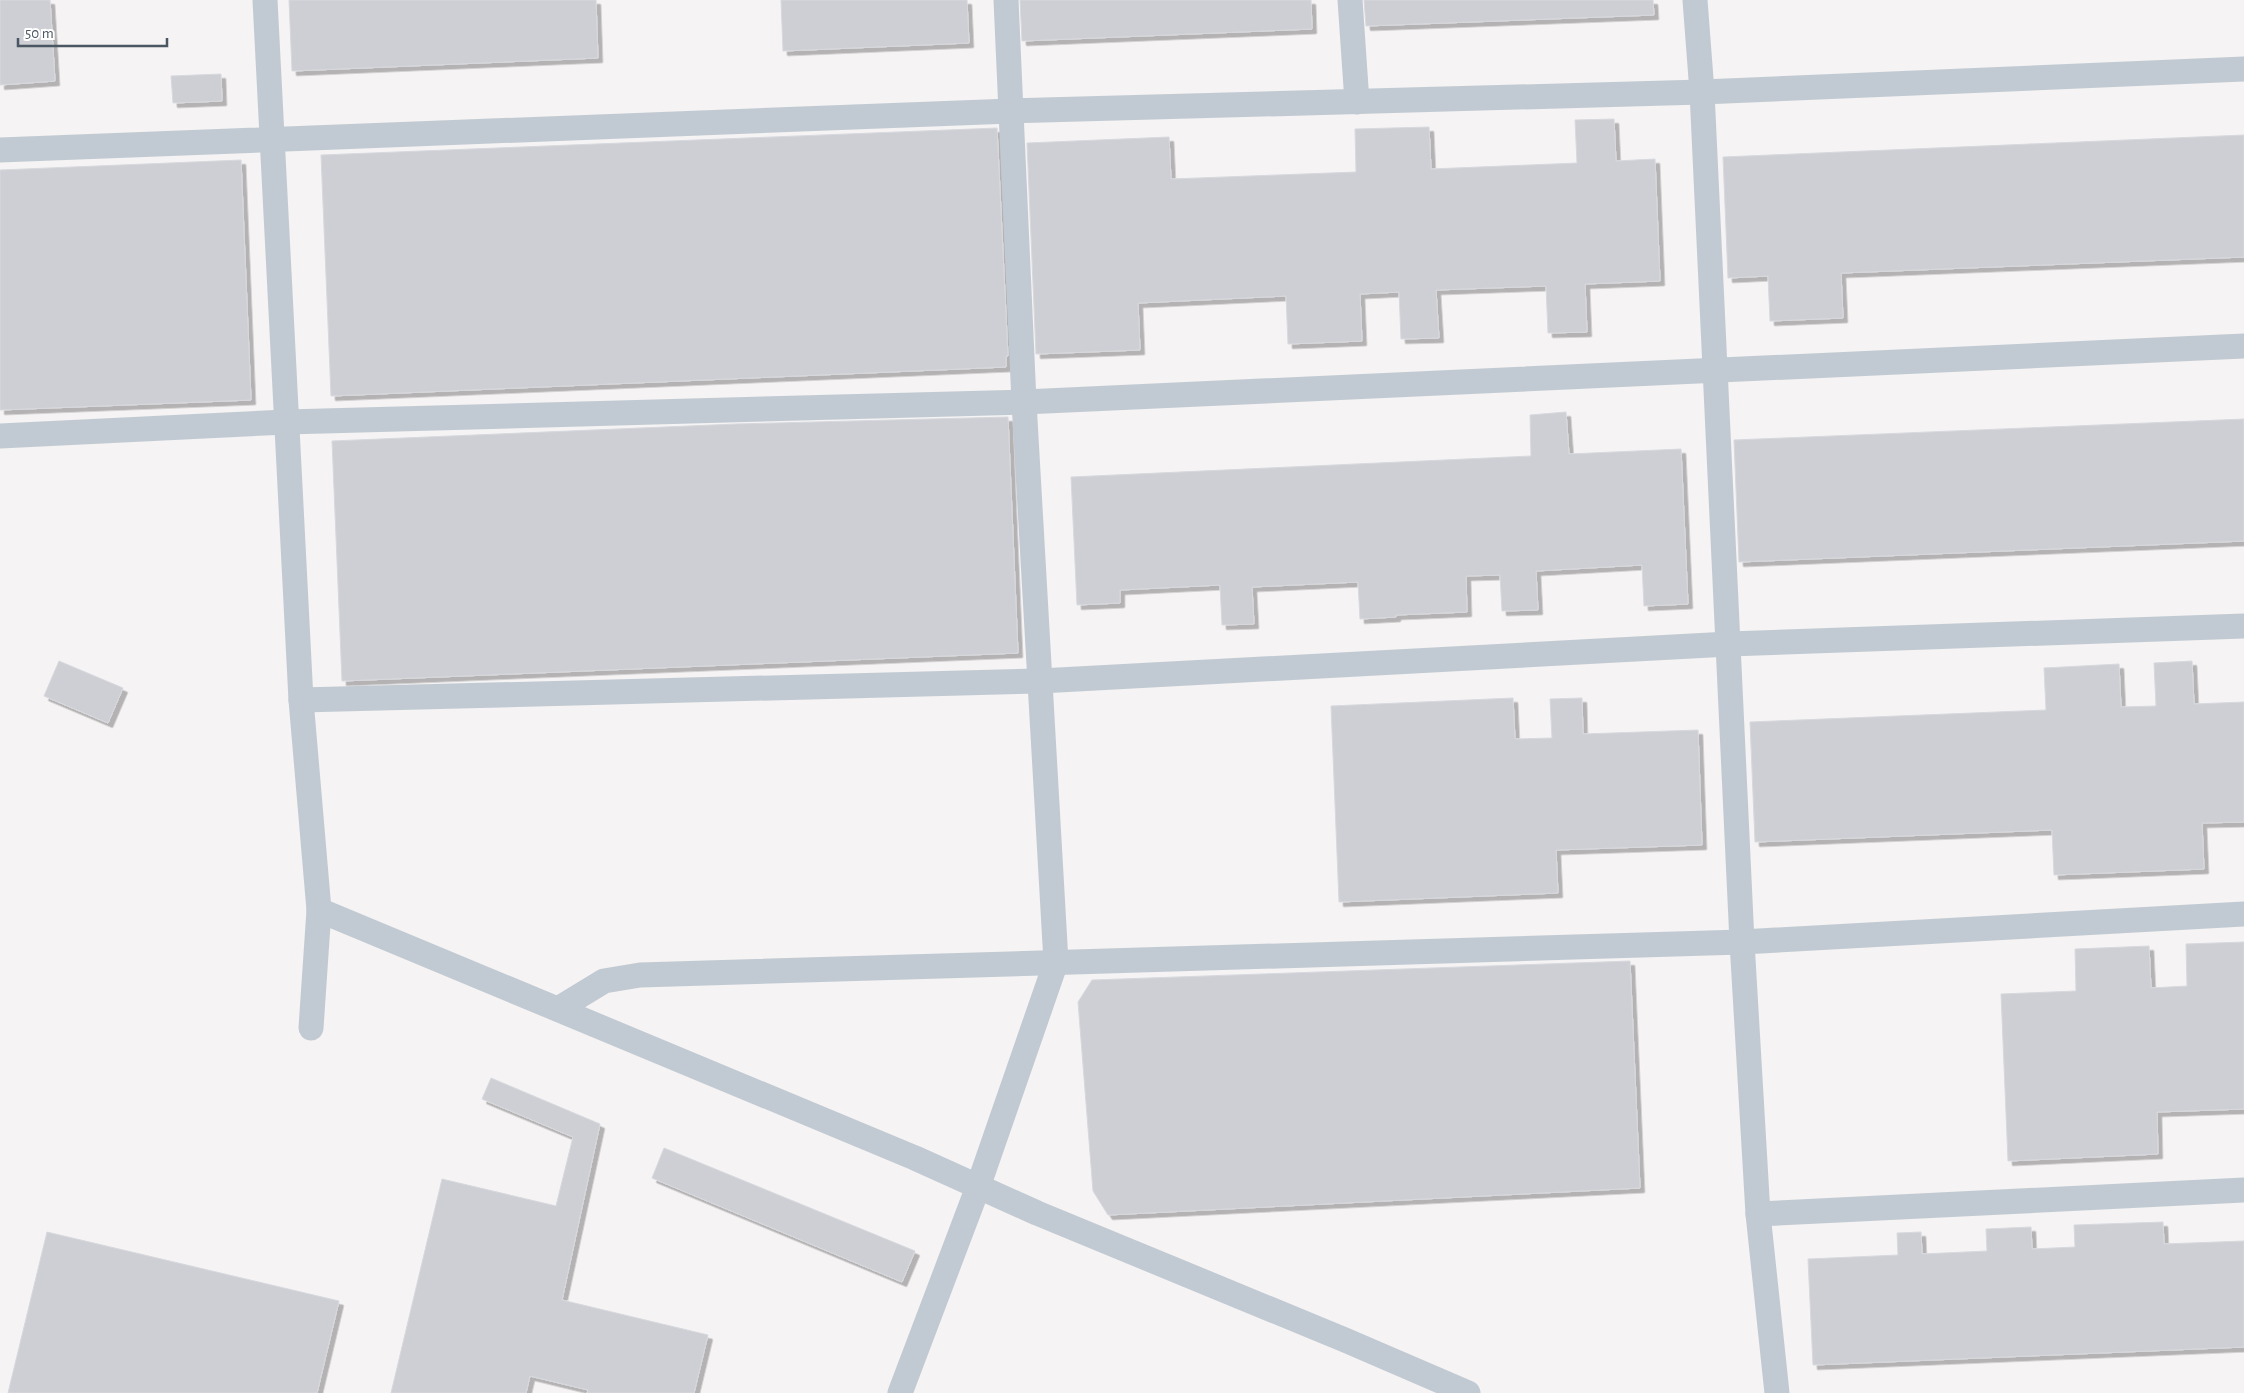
<svg xmlns="http://www.w3.org/2000/svg" width="2244" height="1393" font-family="'Alegreya Sans',sans-serif">
<style>
.building{fill:#cdcfd5;stroke:#d7d9de;filter:url(#shadow)}
.lines{fill:none;stroke-linecap:round;stroke-linejoin:round}
.minor{stroke:#c1cad2;stroke-width:25}
</style>
<defs>
<filter id="shadow"><feDropShadow dx="4.5" dy="4.5" stdDeviation="0" flood-color="#0004"/></filter>
</defs>
<rect width="100%" height="100%" fill="#f5f3f3"/>
<g class="building">
<polygon points="0,0 50,0 55,81 0,85"/>
<polygon points="289,0 596,0 598,58 292,71"/>
<polygon points="781,0 967,0 969,43 783,51"/>
<polygon points="1020,0 1311,0 1312,29 1022,41"/>
<polygon points="1364,0 1653,0 1654,15 1366,26"/>
<polygon points="221,74 222,101 173,103 171,76"/>
<polygon points="1614,119 1616,161 1655,159 1660,281 1585,284 1587,332 1548,333 1546,286 1436,290 1439,338 1401,339 1399,292 1360,294 1362,341 1288,344 1286,296 1138,303 1140,350 1036,354 1027,143 1169,137 1171,179 1356,172 1355,129 1429,127 1431,169 1577,163 1575,120"/>
<polygon points="997,128 1008,356 1006,356 1006,367 331,396 321,155"/>
<polygon points="2244,135 2244,257 1841,273 1843,318 1770,321 1768,276 1728,278 1723,157"/>
<polygon points="241,160 251,400 0,410 0,170"/>
<polygon points="1566,412 1569,454 1681,449 1688,604 1644,606 1642,565 1536,571 1538,610 1502,611 1500,575 1466,576 1467,612 1396,615 1396,617 1360,619 1358,582 1252,587 1254,624 1222,625 1220,585 1120,590 1120,603 1077,605 1071,477 1531,456 1530,415"/>
<polygon points="1008,417 1018,653 342,681 332,441 736,424"/>
<polygon points="2244,419 2244,541 1739,562 1734,440"/>
<polygon points="59,661 123,688 108,723 44,696"/>
<polygon points="2192,661 2194,704 2244,702 2244,822 2202,823 2204,869 2054,875 2052,830 1755,842 1750,722 2046,710 2044,668 2119,664 2121,707 2156,706 2154,663"/>
<polygon points="1513,698 1515,739 1552,738 1550,699 1582,698 1583,734 1698,730 1702,845 1556,850 1558,893 1339,902 1331,706"/>
<polygon points="2244,942 2244,1109 2157,1112 2158,1154 2008,1161 2001,994 2076,991 2075,949 2149,946 2151,988 2187,986 2186,944"/>
<polygon points="1630,961 1640,1188 1108,1215 1093,1191 1078,1002 1092,980"/>
<polygon points="491,1078 600,1124 562,1300 708,1335 694,1393 587,1393 588,1390 530,1376 526,1393 391,1393 442,1179 556,1206 573,1137 482,1099"/>
<polygon points="664,1148 915,1251 902,1282 652,1178"/>
<polygon points="2163,1222 2164,1244 2244,1241 2244,1347 1813,1365 1808,1259 1898,1255 1897,1233 1921,1232 1922,1254 1987,1251 1986,1229 2031,1227 2032,1249 2075,1247 2074,1225"/>
<polygon points="47,1232 339,1301 317,1393 8,1393"/>
</g>
<g class="lines">
<g class="minor">
<polyline points="265,0 301,700 319,910 311,1028"/>
<polyline points="1350,0 1357,102"/>
<polyline points="1695,0 1702,92 1742,942 1758,1214 1777,1393"/>
<polyline points="0,150 1011,111 1702,92 2244,69"/>
<polyline points="0,436 286,422 1024,402 2244,346"/>
<polyline points="301,700 1040,681 1729,644 2244,626"/>
<polyline points="319,910 915,1158 1037,1213 1345,1340 1468,1393"/>
<polyline points="558,1009 604,981 640,975 1742,942 2244,914"/>
<polyline points="1758,1214 2244,1190"/>
<polyline points="900,1393 978,1187 1056,962 1024,402 1006,0"/>
</g>
</g>
<path d="M18 38v8h149v-8" fill="none" stroke="#4a5661" stroke-width="2.5"/>
<text x="25" y="38" font-size="15" fill="#4a5661" stroke="#ffffff" stroke-width="4" paint-order="stroke">50 m</text>
</svg>
